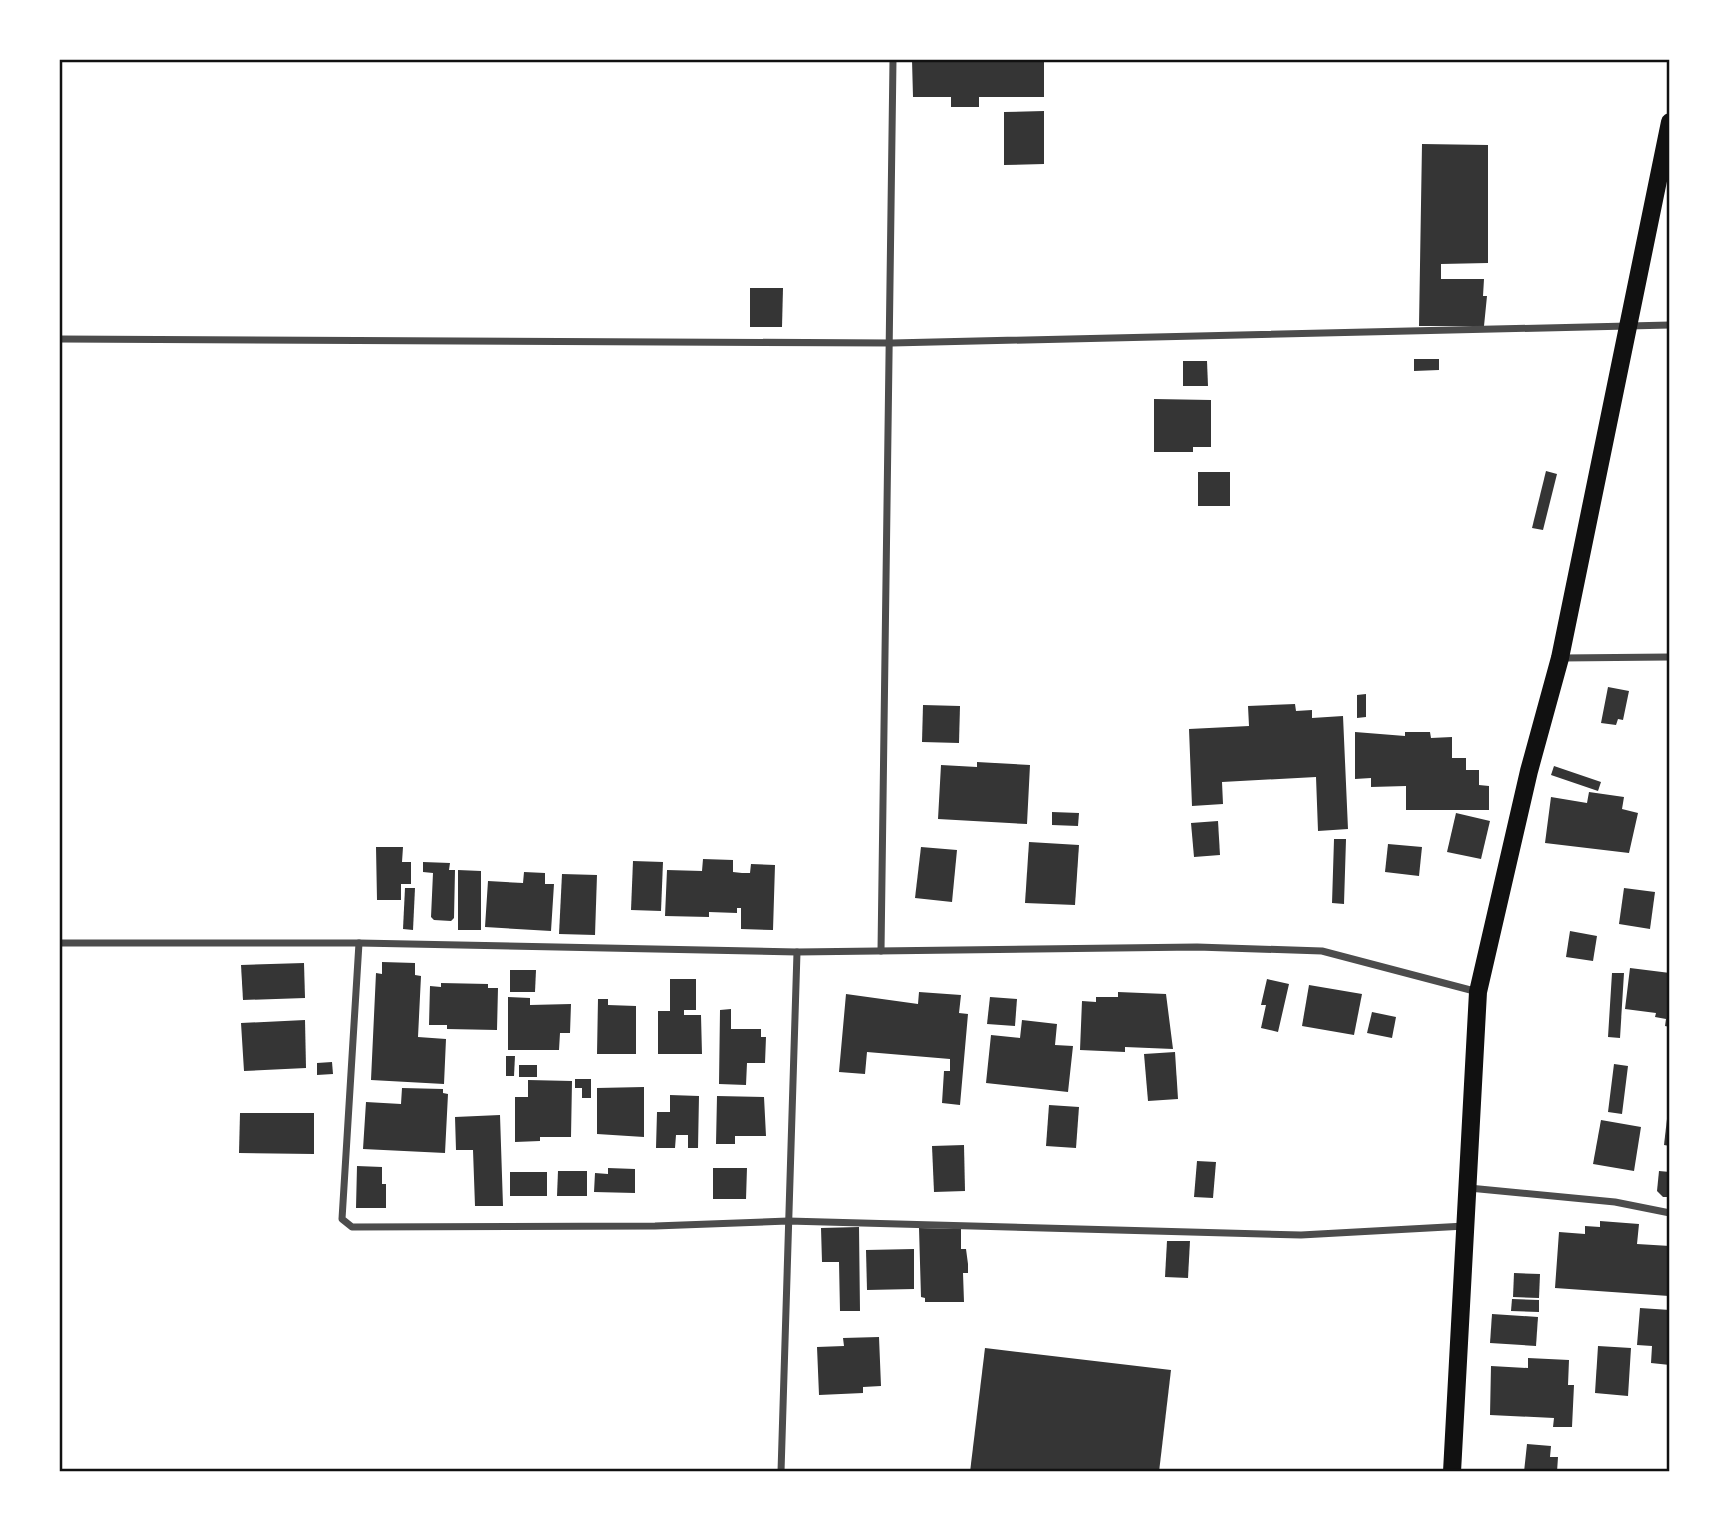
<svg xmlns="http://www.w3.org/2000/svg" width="1729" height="1531" font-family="'IBM Plex Sans',sans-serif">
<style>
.building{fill:#353535}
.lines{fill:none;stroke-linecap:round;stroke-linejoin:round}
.minor{stroke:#4c4c4c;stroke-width:7}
.primary{stroke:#111;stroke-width:18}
.neatline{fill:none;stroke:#111;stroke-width:2.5}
</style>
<rect width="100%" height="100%" fill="#fff"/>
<g class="building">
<polygon points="912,60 1044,60 1044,97 979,97 979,107 951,107 951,97 913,97"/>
<polygon points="1044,111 1044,164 1004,165 1004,112"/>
<polygon points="1422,144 1488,145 1488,263 1441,264 1441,279 1484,279 1483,296 1487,296 1484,326 1419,326"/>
<polygon points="750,288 783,288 782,327 750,327"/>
<polygon points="1414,359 1439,359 1439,370 1414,371"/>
<polygon points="1183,361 1207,361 1208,386 1183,386"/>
<polygon points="1154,399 1211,400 1211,447 1193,447 1193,452 1154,452"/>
<polygon points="1546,471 1557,474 1543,530 1532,528"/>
<rect x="1198" y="472" width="32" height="34"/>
<polygon points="1608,687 1629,691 1623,720 1618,719 1616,725 1601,723"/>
<polygon points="1366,694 1366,717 1357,718 1357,695"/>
<polygon points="1295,704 1296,711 1312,710 1312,718 1343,716 1348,829 1318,831 1316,777 1222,782 1223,804 1192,806 1189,729 1249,726 1248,706"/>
<polygon points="923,705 960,706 959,743 922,742"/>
<polygon points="1355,732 1405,736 1405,732 1430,732 1431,738 1452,737 1452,758 1466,758 1466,770 1479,770 1479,785 1489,786 1489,810 1406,810 1406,786 1371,787 1371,778 1355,779"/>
<polygon points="977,762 1030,765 1027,824 938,819 941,765 977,767"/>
<polygon points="1554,766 1601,782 1598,791 1551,775"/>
<polygon points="1589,792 1624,797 1622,809 1638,813 1629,853 1545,843 1551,797 1587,803"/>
<polygon points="1052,812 1079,813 1078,826 1052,825"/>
<polygon points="1456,813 1490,821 1481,859 1447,852"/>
<polygon points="1218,821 1220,855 1194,857 1191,823"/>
<polygon points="1334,839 1346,839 1344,904 1332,903"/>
<polygon points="1029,842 1079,845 1075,905 1025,903"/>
<polygon points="1388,844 1422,847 1419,876 1385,872"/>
<polygon points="376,847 403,847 402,862 411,862 411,884 401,884 401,900 377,900"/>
<polygon points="921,847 957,850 952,902 915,898"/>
<polygon points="703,859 733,860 733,872 742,873 750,873 751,864 775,865 773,930 741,929 741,908 737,908 737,913 709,912 709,917 665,916 667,870 702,871"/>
<polygon points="633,861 663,862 661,911 631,910"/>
<polygon points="423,862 450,863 449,870 455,870 454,918 451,921 434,920 431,917 433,873 423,872"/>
<polygon points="458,870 481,871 481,930 458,930"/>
<polygon points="524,872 545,873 545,884 554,884 551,931 485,927 488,881 523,883"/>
<polygon points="562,874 597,875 595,935 559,934"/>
<polygon points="405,888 415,888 413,930 403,929"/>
<polygon points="1624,888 1655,892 1650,929 1619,924"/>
<polygon points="1570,931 1597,936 1593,961 1566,957"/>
<polygon points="382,962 415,963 415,975 421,976 418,1037 446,1039 444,1084 371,1080 376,973 382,974"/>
<polygon points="304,963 305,998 243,1000 241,965"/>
<polygon points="1630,968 1670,973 1670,1027 1665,1026 1666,1019 1655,1017 1656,1013 1625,1009"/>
<polygon points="510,970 536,970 535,992 510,992"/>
<polygon points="1612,973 1624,973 1620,1038 1608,1037"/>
<polygon points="670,979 696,979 696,1010 684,1010 684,1015 701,1015 702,1054 658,1054 658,1011 670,1011"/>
<polygon points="1267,979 1289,984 1278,1032 1261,1028 1266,1005 1261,1005"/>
<polygon points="441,983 488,984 488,988 498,988 497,1030 447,1029 447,1025 429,1025 430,986 441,987"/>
<polygon points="1309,985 1362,994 1354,1035 1302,1026"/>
<polygon points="919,992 961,995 959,1013 968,1014 960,1105 942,1103 944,1071 950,1071 950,1059 867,1052 865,1074 839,1072 846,994 918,1004"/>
<polygon points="1118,992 1166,994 1173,1049 1125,1047 1125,1052 1080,1050 1082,1001 1096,1002 1096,997 1118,997"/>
<polygon points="508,997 530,998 530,1005 571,1004 570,1033 560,1033 559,1050 508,1050"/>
<polygon points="990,997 1017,999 1015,1026 987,1024"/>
<polygon points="598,999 608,999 608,1005 636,1006 636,1054 597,1054"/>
<polygon points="731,1009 731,1029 761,1029 761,1037 766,1037 765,1063 747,1063 746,1085 719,1084 720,1010"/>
<polygon points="1372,1012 1396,1017 1392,1038 1367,1033"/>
<polygon points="305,1020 306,1068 244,1071 241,1023"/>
<polygon points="1022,1020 1057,1024 1055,1045 1073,1046 1068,1092 986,1083 991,1035 1020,1038"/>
<polygon points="1175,1052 1178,1099 1148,1101 1144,1054"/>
<polygon points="506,1056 515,1056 514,1076 506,1076"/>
<polygon points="332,1062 333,1074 317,1075 317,1063"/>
<polygon points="1614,1064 1628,1066 1622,1114 1608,1112"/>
<rect x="519" y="1065" width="18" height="12"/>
<polygon points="575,1079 591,1079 591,1098 582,1098 582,1088 575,1088"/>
<polygon points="528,1080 572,1081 571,1137 540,1137 540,1141 515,1142 515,1097 528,1097"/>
<polygon points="644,1087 644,1137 597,1134 597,1088"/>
<polygon points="402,1088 443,1089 443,1093 448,1094 445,1153 363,1149 366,1102 401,1104"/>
<polygon points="670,1095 699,1096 698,1148 688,1148 688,1135 676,1135 675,1148 656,1148 657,1112 670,1112"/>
<polygon points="717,1096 764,1097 766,1136 735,1136 735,1144 716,1144"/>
<polygon points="1049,1105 1079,1107 1076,1148 1046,1146"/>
<polygon points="1668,1110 1670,1110 1670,1146 1664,1145"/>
<polygon points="240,1113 314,1113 314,1154 239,1153"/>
<polygon points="500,1115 503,1206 475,1206 473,1150 456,1150 455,1117"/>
<polygon points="1601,1120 1641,1127 1634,1171 1593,1164"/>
<polygon points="964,1145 965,1191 934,1192 932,1146"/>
<polygon points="1197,1161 1216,1162 1213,1198 1194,1197"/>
<polygon points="357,1166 382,1167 382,1184 386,1184 386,1208 356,1208"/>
<polygon points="608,1168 635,1169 635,1193 594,1192 595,1173 608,1174"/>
<polygon points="713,1168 747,1168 746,1199 713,1199"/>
<polygon points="558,1171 587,1171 587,1196 557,1196"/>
<polygon points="1659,1171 1670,1172 1670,1197 1663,1197 1657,1191"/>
<rect x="510" y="1172" width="37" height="24"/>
<polygon points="1600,1221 1639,1224 1637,1244 1670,1246 1669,1296 1555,1288 1559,1232 1585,1234 1585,1226 1600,1227"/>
<polygon points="859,1227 860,1311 840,1311 839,1262 822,1262 821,1228"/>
<polygon points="919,1228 961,1229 961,1249 966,1249 968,1264 968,1273 963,1273 964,1302 925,1302 925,1298 921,1297"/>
<polygon points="1167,1241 1190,1241 1188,1278 1165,1277"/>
<polygon points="914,1249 914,1289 867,1290 866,1250"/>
<polygon points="1514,1273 1540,1274 1539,1298 1513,1297"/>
<polygon points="1512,1299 1539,1300 1539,1312 1511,1311"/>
<polygon points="1640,1308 1670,1310 1670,1365 1651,1363 1652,1346 1637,1345"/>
<polygon points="1492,1314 1538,1317 1536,1346 1490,1343"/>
<polygon points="879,1337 881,1386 863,1387 863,1393 819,1395 817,1347 844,1346 843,1338"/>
<polygon points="1598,1346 1631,1348 1628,1396 1595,1393"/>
<polygon points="985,1348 1171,1370 1159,1472 970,1472"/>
<polygon points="1528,1358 1569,1360 1568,1385 1574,1385 1572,1427 1553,1427 1554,1418 1490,1415 1491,1366 1528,1368"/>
<polygon points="1527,1444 1551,1446 1550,1457 1558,1457 1557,1472 1524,1472"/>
</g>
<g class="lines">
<g class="minor">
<polyline points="60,339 892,343 1670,325"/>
<polyline points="1561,658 1670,657"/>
<polyline points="60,943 359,943 797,952 1197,947 1322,951 1478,992"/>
<polyline points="359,943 342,1219 352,1227 655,1226 788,1221 1301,1235 1465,1226"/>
<polyline points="881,951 893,60"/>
<polyline points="1469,1188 1615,1202 1670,1213"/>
<polyline points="781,1472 797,952"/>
</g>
<polyline class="primary" points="1452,1472 1478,992 1529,771 1560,658 1670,122"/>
</g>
<rect width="1729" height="1531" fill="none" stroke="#ffffff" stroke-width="122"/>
<rect x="61" y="61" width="1607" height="1409" class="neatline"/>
</svg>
